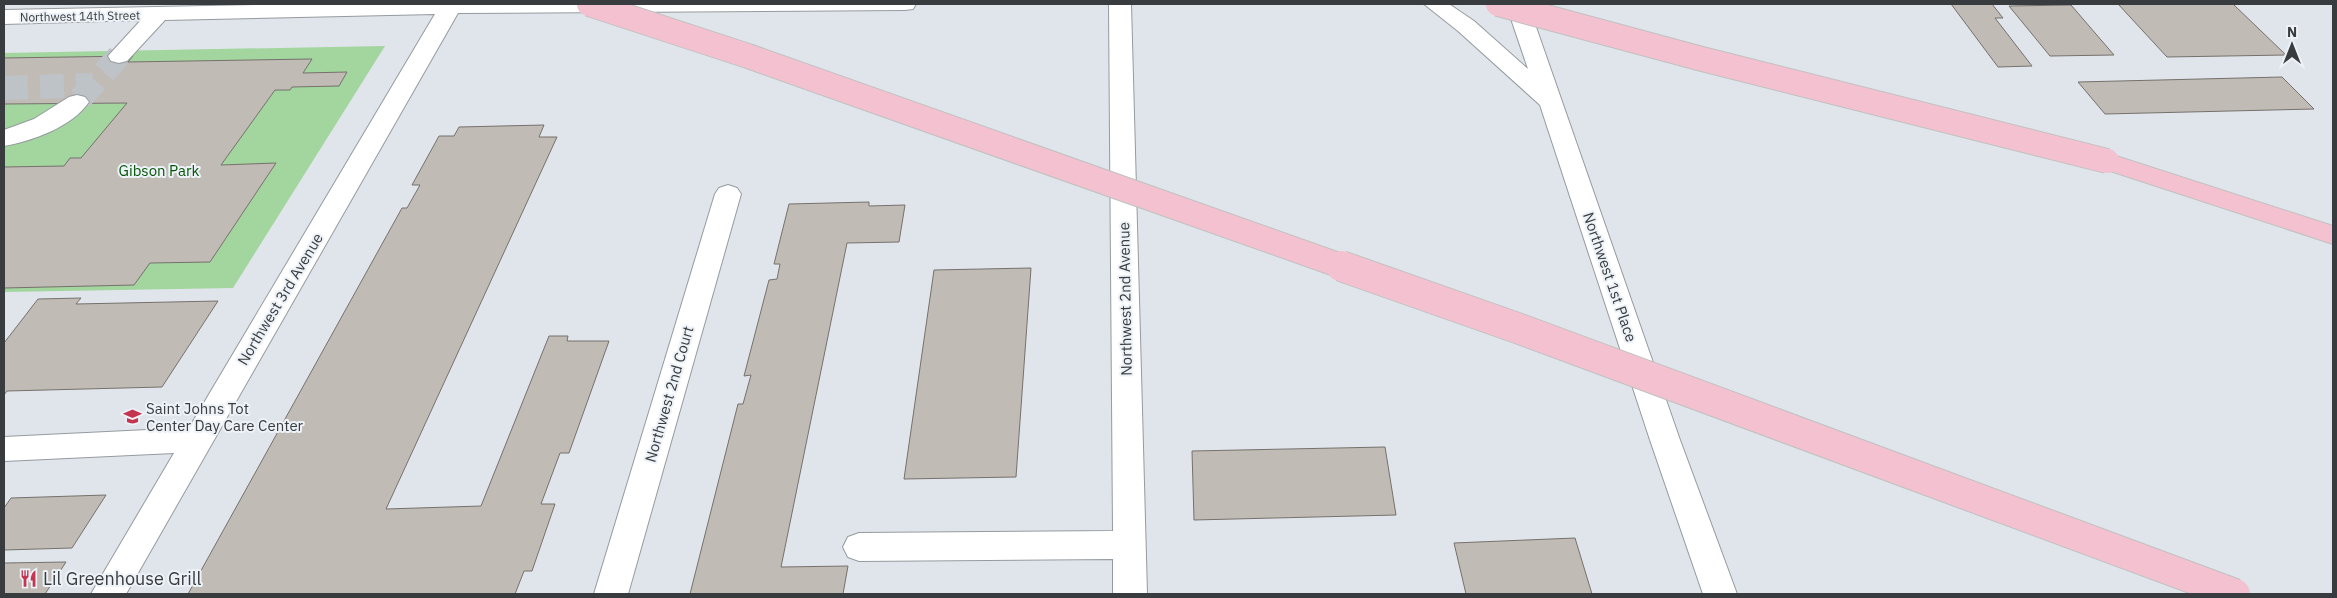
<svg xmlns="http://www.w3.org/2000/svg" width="2337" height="598" font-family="'IBM Plex Sans',sans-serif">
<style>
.green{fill:#a3d59e}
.building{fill:#c1bbb6;stroke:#76716d}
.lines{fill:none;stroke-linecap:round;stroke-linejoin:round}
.minor-tunnel{stroke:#bec3c8;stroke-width:24;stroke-dasharray:24 12;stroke-linecap:butt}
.minor-casing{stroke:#959b9f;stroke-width:2}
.highway-casing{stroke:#c0c1c1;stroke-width:2}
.minor{fill:#fff;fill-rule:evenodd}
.highway{fill:#f3c1cf;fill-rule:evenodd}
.highway-bridge-far1-casing{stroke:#c0c1c1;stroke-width:26;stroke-linecap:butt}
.highway-bridge-casing{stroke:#c0c1c1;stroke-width:32;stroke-linecap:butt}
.highway-bridge-far1{stroke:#f3c1cf;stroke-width:24}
.highway-bridge{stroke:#f3c1cf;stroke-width:30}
.labels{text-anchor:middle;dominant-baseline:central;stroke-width:4;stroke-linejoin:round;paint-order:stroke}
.far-street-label{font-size:12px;fill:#393c3e;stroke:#ecf2f7}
.park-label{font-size:15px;fill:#065506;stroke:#ecf2f7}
.street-label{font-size:15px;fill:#393c3e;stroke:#ecf2f7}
.poi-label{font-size:15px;fill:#393c3e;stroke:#ecf2f7;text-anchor:start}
.near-poi-label{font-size:18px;fill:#393c3e;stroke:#ecf2f7;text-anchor:start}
</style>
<rect width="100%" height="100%" fill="#dfe5ea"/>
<polygon class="green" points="385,46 233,288 4,292 4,53"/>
<g class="building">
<polygon points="1951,4 1992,4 2003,18 1995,18 2032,66 1998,67"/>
<polygon points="2118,4 2233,4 2286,55 2167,57"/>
<polygon points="2071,5 2114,55 2050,56 2009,6"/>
<polygon points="133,56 128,62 312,59 303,73 347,72 339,86 292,87 290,90 275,90 221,165 276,163 210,262 150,263 134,285 4,288 4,167 64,166 70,158 81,158 127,103 4,104 4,58"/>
<polygon points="2282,77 2314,109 2105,114 2078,82"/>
<polygon points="544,125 539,137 557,137 386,509 481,506 549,336 568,336 567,341 609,341 569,453 560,453 541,504 555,504 532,571 524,571 515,594 188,594 402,208 407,208 420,185 412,185 439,136 454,136 459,127"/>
<polygon points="869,202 869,206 905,205 899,242 847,243 781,567 848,566 843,594 690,594 738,404 743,404 751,375 744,376 769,280 777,279 780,264 774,264 789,204"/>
<polygon points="1031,268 1016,477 904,479 934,270"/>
<polygon points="81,298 76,304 218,301 162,387 7,391 4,395 4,343 38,299"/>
<polygon points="1385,447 1396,515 1194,520 1192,451"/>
<polygon points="106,495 72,548 4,550 4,508 11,498"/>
<polygon points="1575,538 1592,594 1466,594 1454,543"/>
<polygon points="66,562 45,594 4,594 4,563"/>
</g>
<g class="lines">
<g class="minor-tunnel">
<polyline points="4,88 93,85"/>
<polyline points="80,99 119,56"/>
</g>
<defs>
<g id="minor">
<polygon points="300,4 916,4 913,9 905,10 458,13 126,594 91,594 174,453 4,461 4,437 189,428 435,14 165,20 127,61 119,63 111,61 108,56 141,20 4,24 4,10"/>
<polygon points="1109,4 1131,4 1147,594 1113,594 1113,559 859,561 848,557 843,547 848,537 859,533 1113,531"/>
<polygon points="1424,4 1449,4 1474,21 1528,69 1506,4 1528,4 1680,440 1737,594 1703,594 1650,440 1540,105 1458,31"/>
<path d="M77 95 85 97 89 102C72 127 32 141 4 146V130L34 119 69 97Z"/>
<polygon points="728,185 737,188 741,194 628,594 594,594 715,194 719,188"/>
</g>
<polygon id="highway" points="2107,153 2333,226 2333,244 2098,167 2095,161 2098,155"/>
</defs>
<use href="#minor" class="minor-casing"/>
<use href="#highway" class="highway-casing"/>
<use href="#minor" class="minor"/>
<use href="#highway" class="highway"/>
<defs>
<g id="highway-bridge-far1">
<polyline points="589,4 748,56 1344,267"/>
<polyline points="1498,4 1702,59 2107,161"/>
</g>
<polyline id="highway-bridge" points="1341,266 1520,329 2235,594"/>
</defs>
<use href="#highway-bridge-far1" class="highway-bridge-far1-casing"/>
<use href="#highway-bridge" class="highway-bridge-casing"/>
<use href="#highway-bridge-far1" class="highway-bridge-far1"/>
<use href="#highway-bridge" class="highway-bridge"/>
</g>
<defs>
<symbol id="school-bare" viewBox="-9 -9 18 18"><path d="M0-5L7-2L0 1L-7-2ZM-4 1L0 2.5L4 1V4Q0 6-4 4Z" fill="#c53550" stroke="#ecf2f7" stroke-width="2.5" paint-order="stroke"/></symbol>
<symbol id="restaurant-bare" viewBox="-9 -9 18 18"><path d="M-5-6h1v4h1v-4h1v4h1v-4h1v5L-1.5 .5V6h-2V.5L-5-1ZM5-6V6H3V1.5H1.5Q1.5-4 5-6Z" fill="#c53550" stroke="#ecf2f7" stroke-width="2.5" paint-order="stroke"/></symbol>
</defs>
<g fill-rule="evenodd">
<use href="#school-bare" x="120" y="404" width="25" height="25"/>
<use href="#restaurant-bare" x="16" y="566" width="25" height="25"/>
</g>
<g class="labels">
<g class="far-street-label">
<text transform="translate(80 16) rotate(-1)">Northwest 14th Street</text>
</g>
<g class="park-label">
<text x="159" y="170">Gibson Park</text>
</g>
<g class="street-label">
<text transform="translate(1610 277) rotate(71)">Northwest 1st Place</text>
<text transform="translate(280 299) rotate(-59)">Northwest 3rd Avenue</text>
<text transform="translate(1125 299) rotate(-91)">Northwest 2nd Avenue</text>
<text transform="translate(669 394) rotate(-74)">Northwest 2nd Court</text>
</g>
<g class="poi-label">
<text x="146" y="408">Saint Johns Tot<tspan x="146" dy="17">Center Day Care Center</tspan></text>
</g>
<g class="near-poi-label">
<text x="43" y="578">Lil Greenhouse Grill</text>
</g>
</g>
<rect width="2337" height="598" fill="none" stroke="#393c3e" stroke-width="10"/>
<g transform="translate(2292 45)" stroke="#ecf2f7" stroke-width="4" paint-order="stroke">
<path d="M0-4L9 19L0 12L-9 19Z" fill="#393c3e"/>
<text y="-8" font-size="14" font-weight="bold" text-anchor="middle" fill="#393c3e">N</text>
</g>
</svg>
